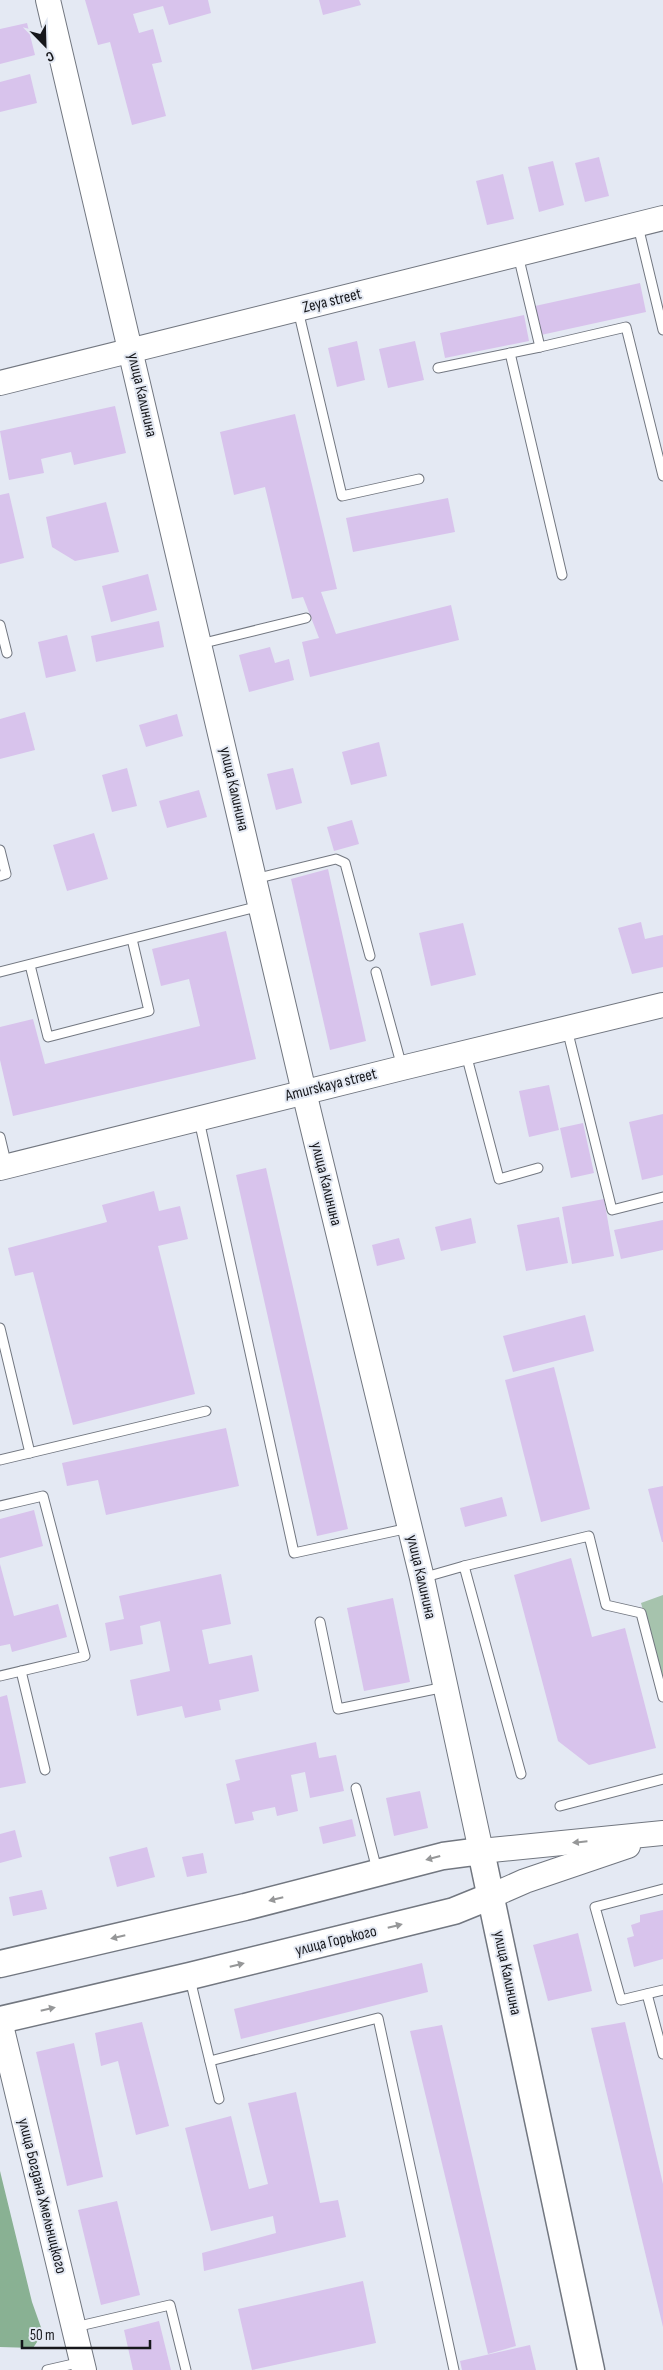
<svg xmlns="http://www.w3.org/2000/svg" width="663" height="2370" font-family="'Sofia Sans Condensed',sans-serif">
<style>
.green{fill:#a6c3ad}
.forest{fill:#89b193}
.building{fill:#d8c3ec}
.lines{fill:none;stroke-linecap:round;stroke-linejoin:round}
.lane-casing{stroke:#727780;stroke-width:11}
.secondary-casing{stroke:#727780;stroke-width:26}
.primary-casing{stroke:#727780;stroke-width:29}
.lane{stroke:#fff;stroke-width:9}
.secondary{stroke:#fff;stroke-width:24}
.primary{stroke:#fff;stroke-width:26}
.oneway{fill:#969798}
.labels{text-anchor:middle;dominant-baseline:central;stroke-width:4;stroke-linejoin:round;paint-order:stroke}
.street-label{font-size:16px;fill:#16171b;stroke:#e4e9f3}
</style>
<rect width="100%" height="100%" fill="#e4e9f3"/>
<polygon class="green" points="663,1595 663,1680 641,1603"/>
<polygon class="forest" points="0,2171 32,2302 43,2333 33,2348 0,2347"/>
<g class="building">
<polygon points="85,0 208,0 211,13 169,25 163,6 133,14 139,33 153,29 162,62 152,64 166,116 132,125 110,42 98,45"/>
<polygon points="319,0 359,0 361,5 323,15"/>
<polygon points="27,23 35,55 0,64 0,29"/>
<polygon points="30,74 37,103 0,112 0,82"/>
<polygon points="599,157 609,196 585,202 575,163"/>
<polygon points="553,161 564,205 539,212 528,167"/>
<polygon points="503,174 514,219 487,225 476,181"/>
<polygon points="640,283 646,312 541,335 535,306"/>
<polygon points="524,315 529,341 445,358 440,333"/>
<polygon points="357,341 365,380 337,387 328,348"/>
<polygon points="415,341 424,380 388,388 379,349"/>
<polygon points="115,406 126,453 74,465 71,452 41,459 44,473 9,480 0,431"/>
<polygon points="295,414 337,589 321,592 336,634 451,605 459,640 310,677 302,642 319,638 303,597 292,599 265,487 234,495 220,432"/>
<polygon points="9,493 24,558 0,564 0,495"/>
<polygon points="448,498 455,532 353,552 346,518"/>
<polygon points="106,502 119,552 75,561 52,547 46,517"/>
<polygon points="148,574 157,610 111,622 102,586"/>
<polygon points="159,621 164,647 96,662 91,636"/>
<polygon points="67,635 76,671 46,678 38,642"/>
<polygon points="270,647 275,663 289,659 294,680 249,692 239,655"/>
<polygon points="25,712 35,750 0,759 0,719"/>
<polygon points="177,714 183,736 146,747 139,725"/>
<polygon points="379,742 387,776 351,785 342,752"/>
<polygon points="127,768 137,806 112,812 102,775"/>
<polygon points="293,768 302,803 276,810 267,774"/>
<polygon points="199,790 207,817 167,828 159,801"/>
<polygon points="352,820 359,844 334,851 327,827"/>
<polygon points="94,833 108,879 67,891 53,845"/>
<polygon points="328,869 366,1041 330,1050 291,879"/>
<polygon points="641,922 645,939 663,935 663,967 632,974 618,928"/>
<polygon points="463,923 476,975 431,986 419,933"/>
<polygon points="226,931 256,1059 13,1116 0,1060 0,1027 33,1019 45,1064 200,1026 189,979 161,986 152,949"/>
<polygon points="549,1085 559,1130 529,1137 519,1091"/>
<polygon points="663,1114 663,1175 642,1180 629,1122"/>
<polygon points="583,1123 594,1173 571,1178 560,1128"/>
<polygon points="266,1168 348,1529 317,1536 236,1175"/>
<polygon points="154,1191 159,1211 180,1206 188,1239 158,1246 195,1394 73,1425 33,1272 15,1276 8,1248 107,1222 102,1205"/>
<polygon points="604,1199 614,1256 572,1264 562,1207"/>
<polygon points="559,1217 568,1263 526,1271 517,1225"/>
<polygon points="471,1218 476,1243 441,1251 435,1227"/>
<polygon points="663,1220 663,1250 621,1259 614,1230"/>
<polygon points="399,1238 405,1259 377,1266 372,1245"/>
<polygon points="585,1315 594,1351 513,1372 503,1336"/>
<polygon points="554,1367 590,1509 541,1522 505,1380"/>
<polygon points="226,1428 239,1486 106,1515 98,1480 67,1486 62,1463"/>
<polygon points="663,1486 663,1542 662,1542 648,1489"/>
<polygon points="502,1497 507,1516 465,1527 460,1508"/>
<polygon points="34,1510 43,1546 0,1558 0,1519"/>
<polygon points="571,1558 592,1637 625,1628 656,1748 589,1765 558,1741 514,1575"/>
<polygon points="0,1564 14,1616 58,1604 67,1637 12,1652 10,1644 0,1646"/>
<polygon points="221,1574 231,1624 202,1630 209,1664 252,1655 259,1691 219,1700 221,1710 185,1718 182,1706 137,1716 130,1680 170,1671 160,1621 140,1626 143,1644 110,1651 105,1623 124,1619 119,1596"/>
<polygon points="393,1598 410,1682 364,1691 347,1608"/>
<polygon points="7,1695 26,1783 0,1788 0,1697"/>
<polygon points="316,1742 319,1758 336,1755 344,1791 310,1798 305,1772 291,1775 298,1811 277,1816 275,1807 252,1812 254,1820 235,1824 226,1784 240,1780 235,1760"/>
<polygon points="420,1791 428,1828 394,1836 386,1798"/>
<polygon points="352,1819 356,1836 323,1844 319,1827"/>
<polygon points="15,1830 22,1857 0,1863 0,1834"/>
<polygon points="147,1847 155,1877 117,1887 109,1857"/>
<polygon points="203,1853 207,1873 187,1877 182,1857"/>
<polygon points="42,1890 47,1909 13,1916 9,1897"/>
<polygon points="663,1910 663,1959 634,1967 627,1938 634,1936 631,1925 640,1922 640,1915"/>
<polygon points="578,1933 592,1991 548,2001 533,1945"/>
<polygon points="422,1963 428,1992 241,2039 234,2009"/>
<polygon points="142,2022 169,2126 136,2135 118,2061 101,2066 95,2033"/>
<polygon points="625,2022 663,2184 663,2327 591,2028"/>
<polygon points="442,2025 516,2346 488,2354 410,2031"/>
<polygon points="74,2043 103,2177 67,2186 36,2052"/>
<polygon points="296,2092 320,2203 338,2200 346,2237 204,2271 202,2253 276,2233 273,2216 211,2231 185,2128 231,2116 249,2189 268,2184 248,2103"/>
<polygon points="117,2201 140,2295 101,2305 78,2210"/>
<polygon points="363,2281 376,2343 252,2370 238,2309"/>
<polygon points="159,2321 171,2370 133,2370 124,2330"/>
<polygon points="530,2345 536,2370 462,2370 460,2361"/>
</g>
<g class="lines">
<defs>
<g id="lane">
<polyline points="638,226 663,330"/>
<polyline points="518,255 540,347 626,327 663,476"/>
<polyline points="298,310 342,496 419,479"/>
<polyline points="510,353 562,575"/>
<polyline points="438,368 540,347"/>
<polyline points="0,625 7,653"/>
<polyline points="200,644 306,618"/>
<polyline points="0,850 6,874 0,876"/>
<polyline points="255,879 336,859 345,863 370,956"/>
<polyline points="30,965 48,1037 149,1011 132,939"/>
<polyline points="0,972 260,906"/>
<polyline points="376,972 402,1067"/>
<polyline points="567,1029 612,1210 663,1197"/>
<polyline points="466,1054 499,1179 538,1168"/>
<polyline points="199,1120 294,1553 409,1528"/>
<polyline points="0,1137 7,1166"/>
<polyline points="0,1328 30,1453"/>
<polyline points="0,1460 206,1411"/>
<polyline points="0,1506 43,1496 85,1656 0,1676"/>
<polyline points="464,1566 589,1536 606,1605 641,1613 663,1697"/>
<polyline points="422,1578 464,1566 521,1774"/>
<polyline points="320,1622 338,1709 445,1687"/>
<polyline points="21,1671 45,1770"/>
<polyline points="356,1788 377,1870"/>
<polyline points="560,1806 663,1779"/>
<polyline points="663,1889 595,1907 621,2000 663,1990"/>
<polyline points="190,1979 219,2099"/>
<polyline points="647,1994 663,2054"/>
<polyline points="210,2061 378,2018 454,2370"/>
<polyline points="75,2327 170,2305 186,2370"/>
<polyline points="47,2370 82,2362"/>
</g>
<g id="secondary">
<polyline points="48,0 304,1092 422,1578 481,1851 663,1833"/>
<polyline points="0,383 663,218"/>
<polyline points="0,1168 402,1068 663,1005"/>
<polyline points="491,1896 525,1881 628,1846"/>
<polyline points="0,2021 84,2370"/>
</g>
<g id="primary">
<polyline points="0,1964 245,1907 443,1856 481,1851 591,2370"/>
<polyline points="0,2020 190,1976 454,1911 491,1896"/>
</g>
</defs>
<use href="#lane" class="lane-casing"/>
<use href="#secondary" class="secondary-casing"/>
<use href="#primary" class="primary-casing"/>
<use href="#lane" class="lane"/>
<use href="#secondary" class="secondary"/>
<use href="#primary" class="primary"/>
</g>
<defs><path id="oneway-solid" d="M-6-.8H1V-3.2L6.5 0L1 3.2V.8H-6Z" transform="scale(1.25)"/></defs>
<g class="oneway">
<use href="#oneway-solid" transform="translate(580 1842) rotate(174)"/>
<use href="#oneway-solid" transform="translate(433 1858) rotate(165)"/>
<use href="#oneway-solid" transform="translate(276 1899) rotate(166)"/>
<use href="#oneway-solid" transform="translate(395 1926) rotate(-14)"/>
<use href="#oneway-solid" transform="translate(118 1937) rotate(167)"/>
<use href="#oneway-solid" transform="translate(237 1965) rotate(-14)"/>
<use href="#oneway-solid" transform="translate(48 2009) rotate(-13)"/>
</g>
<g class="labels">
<g class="street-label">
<text transform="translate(332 301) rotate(-14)">Zeya street</text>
<text transform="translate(142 395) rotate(77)">улица Калинина</text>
<text transform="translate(234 789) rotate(77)">улица Калинина</text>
<text transform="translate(331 1085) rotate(-14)">Amurskaya street</text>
<text transform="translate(326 1184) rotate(76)">улица Калинина</text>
<text transform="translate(421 1577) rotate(77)">улица Калинина</text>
<text transform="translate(336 1941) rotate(-14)">улица Горького</text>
<text transform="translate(507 1973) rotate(78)">улица Калинина</text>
<text transform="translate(42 2196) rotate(76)">улица Богдана Хмельницкого</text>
</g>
</g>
<g transform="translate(45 45) rotate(157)" stroke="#e4e9f3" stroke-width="4" paint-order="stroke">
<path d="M0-4L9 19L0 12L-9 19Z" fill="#16171b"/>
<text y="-8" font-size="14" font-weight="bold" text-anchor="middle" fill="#16171b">С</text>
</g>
<path d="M22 2340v8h128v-8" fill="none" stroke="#16171b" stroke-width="2.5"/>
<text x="30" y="2340" font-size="15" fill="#16171b" stroke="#e4e9f3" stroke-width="4" paint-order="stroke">50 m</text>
</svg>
